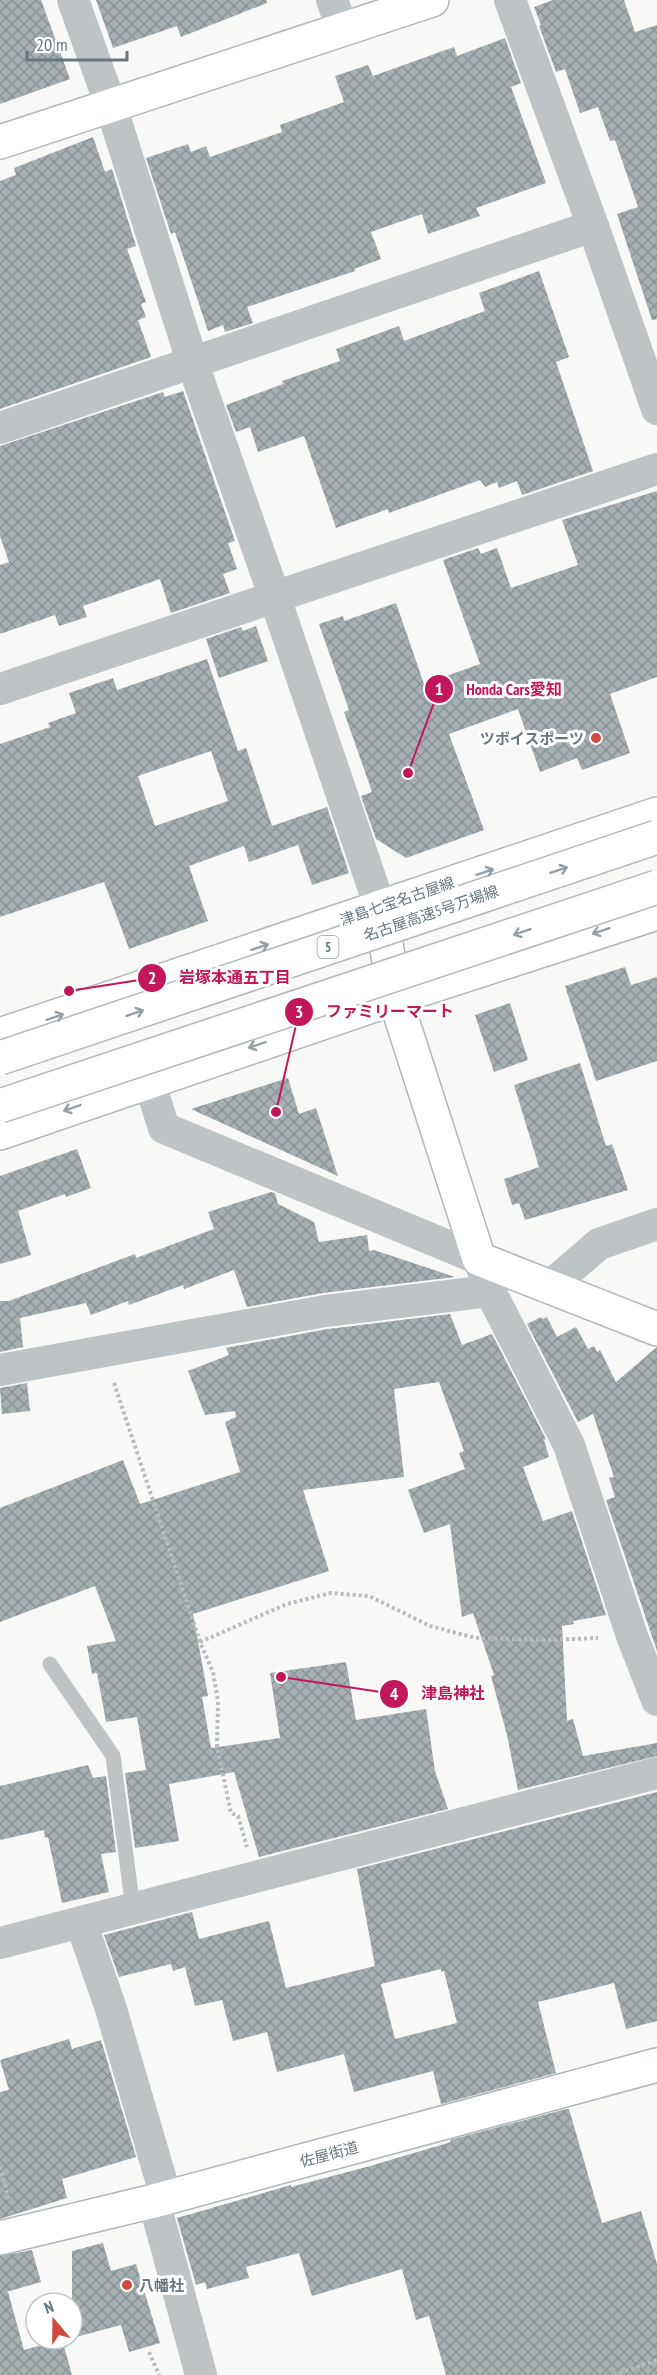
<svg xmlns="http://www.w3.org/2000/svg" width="657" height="2375" font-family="'PT Sans Narrow','Noto Sans JP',sans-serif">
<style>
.building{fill:url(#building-cross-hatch);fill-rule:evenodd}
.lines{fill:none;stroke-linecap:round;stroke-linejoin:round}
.secondary-casing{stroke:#b0b7ba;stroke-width:36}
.path{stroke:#b8bcbe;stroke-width:4;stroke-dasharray:3 3;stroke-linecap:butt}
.lane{stroke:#bec3c5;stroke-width:15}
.street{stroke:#bec3c5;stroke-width:32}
.secondary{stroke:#fff;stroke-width:33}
.highway-bridge-casing{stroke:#b2b6b9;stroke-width:36;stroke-linecap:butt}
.highway-bridge{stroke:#fff;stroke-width:33}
.oneway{stroke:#94a0a5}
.poi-dot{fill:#d14a3e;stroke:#fff;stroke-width:2}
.labels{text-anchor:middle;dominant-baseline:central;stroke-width:6;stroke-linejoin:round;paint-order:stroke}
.shield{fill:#fff;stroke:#94a0a5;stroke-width:1.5}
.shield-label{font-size:14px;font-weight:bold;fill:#66777e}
.poi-label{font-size:15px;font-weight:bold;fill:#66777e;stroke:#fff;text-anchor:end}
.street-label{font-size:15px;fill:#66777e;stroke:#fff}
.leader{fill:none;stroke:#c2185b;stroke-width:2}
.callout-dot{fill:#c2185b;stroke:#fff;stroke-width:2}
.mark-label{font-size:18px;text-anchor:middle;font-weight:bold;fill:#fff}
.callout-label{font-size:16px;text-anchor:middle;font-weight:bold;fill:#c2185b;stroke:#fff;stroke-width:6;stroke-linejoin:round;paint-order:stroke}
</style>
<defs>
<pattern id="building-cross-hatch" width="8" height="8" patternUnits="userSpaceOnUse" patternTransform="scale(1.5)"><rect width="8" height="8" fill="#a6afb2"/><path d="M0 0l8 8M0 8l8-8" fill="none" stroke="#8b9396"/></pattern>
</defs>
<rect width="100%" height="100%" fill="#f8f8f6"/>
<g class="building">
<polygon points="0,0 41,0 70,79 0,104"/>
<polygon points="96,0 266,0 267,3 181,37 177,26 113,48"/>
<polygon points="553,0 624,0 635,32 657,25 657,319 652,320 617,214 638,207 615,140 610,141 598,107 580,113 565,69 556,72 539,26 541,25 534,7"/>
<polygon points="505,38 521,83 511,87 546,183 476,208 480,216 428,234 422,214 371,232 381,259 354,269 355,271 247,307 253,323 225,332 223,325 208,331 175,232 171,234 146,158 188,144 191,152 206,146 210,157 282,132 280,125 344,102 335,76 368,65 373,76 454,47 457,56"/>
<polygon points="93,137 105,172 112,169 136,246 127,249 146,302 141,304 146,317 138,320 151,357 0,409 0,181 16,175 14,168"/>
<polygon points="539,271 569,357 556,362 593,471 522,495 517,481 499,488 497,482 485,487 480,480 389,513 388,509 336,528 304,436 258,452 250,427 236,432 226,405 283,384 282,381 340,361 336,349 399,326 404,341 485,311 479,293"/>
<polygon points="183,391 235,541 228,543 237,569 223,574 230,593 171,613 160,579 83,606 87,617 59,626 55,615 0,634 0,565 9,562 0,536 0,446 163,392 165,397"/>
<polygon points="657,491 657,677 610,694 630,753 582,770 577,758 540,772 518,709 449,734 484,830 406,858 376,839 361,796 372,792 344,712 349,710 319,624 343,616 344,621 396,603 424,684 480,664 443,560 478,548 481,554 497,548 511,588 578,565 562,520"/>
<polygon points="256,626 268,661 219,678 206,639 241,627 243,631"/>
<path d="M207 659 238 751 246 748 272 826 327 807 349 873 312 885 298 845 249 862 244 846 189 866 208 921 129 949 104 882 0 917V744L50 727 48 723 76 713 69 693 113 678 117 690ZM211 751 228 801 155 826 138 776Z"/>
<polygon points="625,967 631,985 657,977 657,1061 596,1081 565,986"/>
<polygon points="510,1003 528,1060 494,1072 475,1015"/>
<polygon points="580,1063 606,1146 612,1144 628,1190 525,1220 519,1203 512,1205 504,1179 539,1167 514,1085"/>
<polygon points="288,1078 299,1114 316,1108 338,1176 191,1109"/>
<polygon points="77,1149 91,1188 66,1197 65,1194 18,1211 31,1255 0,1264 0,1176"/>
<polygon points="271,1192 275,1193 278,1204 314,1222 319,1242 367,1235 369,1251 374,1250 455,1277 323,1293 247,1307 234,1270 184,1289 183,1285 129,1305 128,1301 91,1315 86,1303 20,1318 23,1347 0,1352 0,1301 9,1301 135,1254 136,1258 214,1229 208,1212"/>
<polygon points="450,1314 462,1345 492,1334 546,1439 544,1440 549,1457 523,1467 543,1521 572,1511 606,1615 573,1621 574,1624 562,1626 567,1721 573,1719 583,1756 657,1743 657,1756 518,1790 507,1735 491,1676 494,1675 473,1613 462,1617 450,1524 424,1533 408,1490 465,1469 459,1453 464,1451 439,1382 394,1389 404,1477 303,1490 329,1571 193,1614 208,1696 202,1697 211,1748 280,1738 270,1673 346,1662 356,1720 426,1709 435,1771 448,1809 259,1857 234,1772 169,1784 179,1841 135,1848 125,1773 146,1770 137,1717 106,1722 97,1673 92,1674 87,1646 116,1641 95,1586 0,1622 0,1508 123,1460 140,1504 240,1472 225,1422 236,1417 235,1411 205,1415 188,1371 229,1355 226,1348 230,1347 328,1329"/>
<polygon points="541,1317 542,1319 547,1317 557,1337 576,1327 588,1349 594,1346 597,1352 600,1350 616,1382 657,1347 657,1651 606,1500 615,1497 609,1478 614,1477 593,1414 578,1422 527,1324"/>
<polygon points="27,1383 30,1411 2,1414 0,1388"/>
<polygon points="88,1765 93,1778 106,1776 116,1852 101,1854 109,1892 62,1903 48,1837 45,1838 44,1830 0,1840 0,1786"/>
<path d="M657 1792V2021L626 2029 614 1983 538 2002 556 2073 441 2104 433 2071 354 2092 344 2054 277 2072 267 2032 233 2041 222 2000 195 2006 185 1967 173 1971 171 1964 119 1977 104 1935 192 1912 199 1939 269 1921 286 1988 375 1966 357 1869ZM441 1969V1972L444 1971 457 2023 395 2039 381 1984Z"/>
<polygon points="69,2039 72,2049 101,2040 136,2157 62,2179 67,2198 0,2219 0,2092 9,2090 0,2060"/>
<polygon points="566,2109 569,2109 602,2223 641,2211 657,2264 657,2375 446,2375 429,2316 416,2320 402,2269 312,2296 299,2253 246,2267 249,2278 207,2289 205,2282 196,2285 177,2218 291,2185 291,2187 370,2166 451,2142 450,2140"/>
<polygon points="103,2243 111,2271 136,2264 160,2343 129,2352 121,2325 72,2338 72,2251"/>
<polygon points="32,2250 41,2282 6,2292 8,2292 24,2350 62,2339 72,2375 0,2375 0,2256"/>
</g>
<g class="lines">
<defs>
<g id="secondary">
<polyline points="0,142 432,0"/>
<polyline points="380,907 395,998 479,1259 657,1329"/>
<polyline points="0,1035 657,814"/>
<polyline points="0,1133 395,998 657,913"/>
<polyline points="0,2238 154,2201 657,2065"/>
</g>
</defs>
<use href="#secondary" class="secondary-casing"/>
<g class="path">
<polyline points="114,1383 200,1642 213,1672 218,1701 217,1747 231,1813 238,1816 247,1847"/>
<polyline points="200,1642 287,1604 331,1593 369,1596 430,1626 476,1638 550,1640 598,1638"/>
<polyline points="0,2167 9,2201"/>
<polyline points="149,2352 159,2375"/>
<polyline points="614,2375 657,2360"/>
</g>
<polyline class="lane" points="50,1664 113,1756 133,1909"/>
<g class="street">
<polyline points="73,0 111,106 193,364 275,598 380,907"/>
<polyline points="332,0 343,30"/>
<polyline points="510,0 593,226 657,409"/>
<polyline points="0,428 593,226"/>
<polyline points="0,689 657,469"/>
<polyline points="149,1081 164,1128 479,1259 490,1291 569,1445 632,1636 657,1700"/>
<polyline points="549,1287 599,1244 657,1224"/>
<polyline points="0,1370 325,1311 490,1291"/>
<polyline points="81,1922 111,2009 166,2197"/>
<polyline points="0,1943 657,1773"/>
<polyline points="154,2201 201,2375"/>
</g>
<use href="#secondary" class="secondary"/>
<defs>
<g id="highway-bridge">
<polyline points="0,1058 657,837"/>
<polyline points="0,1106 657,887"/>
</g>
</defs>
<use href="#highway-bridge" class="highway-bridge-casing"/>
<use href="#highway-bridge" class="highway-bridge"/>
</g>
<defs><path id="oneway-shaft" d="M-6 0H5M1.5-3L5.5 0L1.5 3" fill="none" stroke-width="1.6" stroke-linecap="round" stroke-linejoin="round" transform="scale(1.5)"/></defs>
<g class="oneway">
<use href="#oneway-shaft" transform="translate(559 870) rotate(-19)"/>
<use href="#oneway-shaft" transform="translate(485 872) rotate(-18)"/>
<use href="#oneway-shaft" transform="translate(601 931) rotate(162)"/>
<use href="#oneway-shaft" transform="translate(522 932) rotate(161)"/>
<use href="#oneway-shaft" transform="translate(260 947) rotate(-19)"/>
<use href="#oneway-shaft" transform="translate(135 1013) rotate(-19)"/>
<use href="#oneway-shaft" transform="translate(55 1017) rotate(-19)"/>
<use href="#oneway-shaft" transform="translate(257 1045) rotate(161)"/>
<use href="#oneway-shaft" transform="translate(72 1108) rotate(161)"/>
</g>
<g class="poi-dot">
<circle cx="596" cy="738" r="6"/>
<circle cx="127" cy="2285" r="6"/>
</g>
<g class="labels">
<rect class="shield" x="317.5" y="936" width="21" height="22" rx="4.5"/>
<g class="shield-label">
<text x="328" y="947">5</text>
</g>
<g class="poi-label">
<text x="584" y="738">ツボイスポーツ</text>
<text x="139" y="2285" text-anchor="start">八幡社</text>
</g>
<g class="street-label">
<text transform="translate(397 901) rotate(-19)">津島七宝名古屋線</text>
<text transform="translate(431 913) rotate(-19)">名古屋高速5号万場線</text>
<text transform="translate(329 2154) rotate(-15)">佐屋街道</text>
</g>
</g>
<path class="leader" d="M408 773L439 689M69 991L152 978M276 1112L299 1012M281 1677L394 1694"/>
<g class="callout-dot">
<circle cx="408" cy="773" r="6"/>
<circle cx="69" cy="991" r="6"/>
<circle cx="276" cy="1112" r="6"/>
<circle cx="281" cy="1677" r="6"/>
<circle cx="439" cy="689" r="15"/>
<circle cx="152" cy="978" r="15"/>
<circle cx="299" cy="1012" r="15"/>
<circle cx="394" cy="1694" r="15"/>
</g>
<g class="mark-label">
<text x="439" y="695">1</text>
<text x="152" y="984">2</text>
<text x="299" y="1018">3</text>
<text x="394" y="1700">4</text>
</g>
<g class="callout-label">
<text x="514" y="695">Honda Cars愛知</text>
<text x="235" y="983">岩塚本通五丁目</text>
<text x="390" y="1017">ファミリーマート</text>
<text x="453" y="1699">津島神社</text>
</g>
<g transform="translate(54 2321) rotate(340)"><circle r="28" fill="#ffffff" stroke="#c2c9cb" stroke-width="1.5"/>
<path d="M0-4.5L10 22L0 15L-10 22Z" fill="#d14a3e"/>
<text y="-9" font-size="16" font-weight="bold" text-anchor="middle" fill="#66777e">N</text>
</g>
<path d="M27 51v9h100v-9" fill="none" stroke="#66777e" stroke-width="3"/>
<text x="36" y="51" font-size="18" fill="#66777e" stroke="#ffffff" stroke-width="4.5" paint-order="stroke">20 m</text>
</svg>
